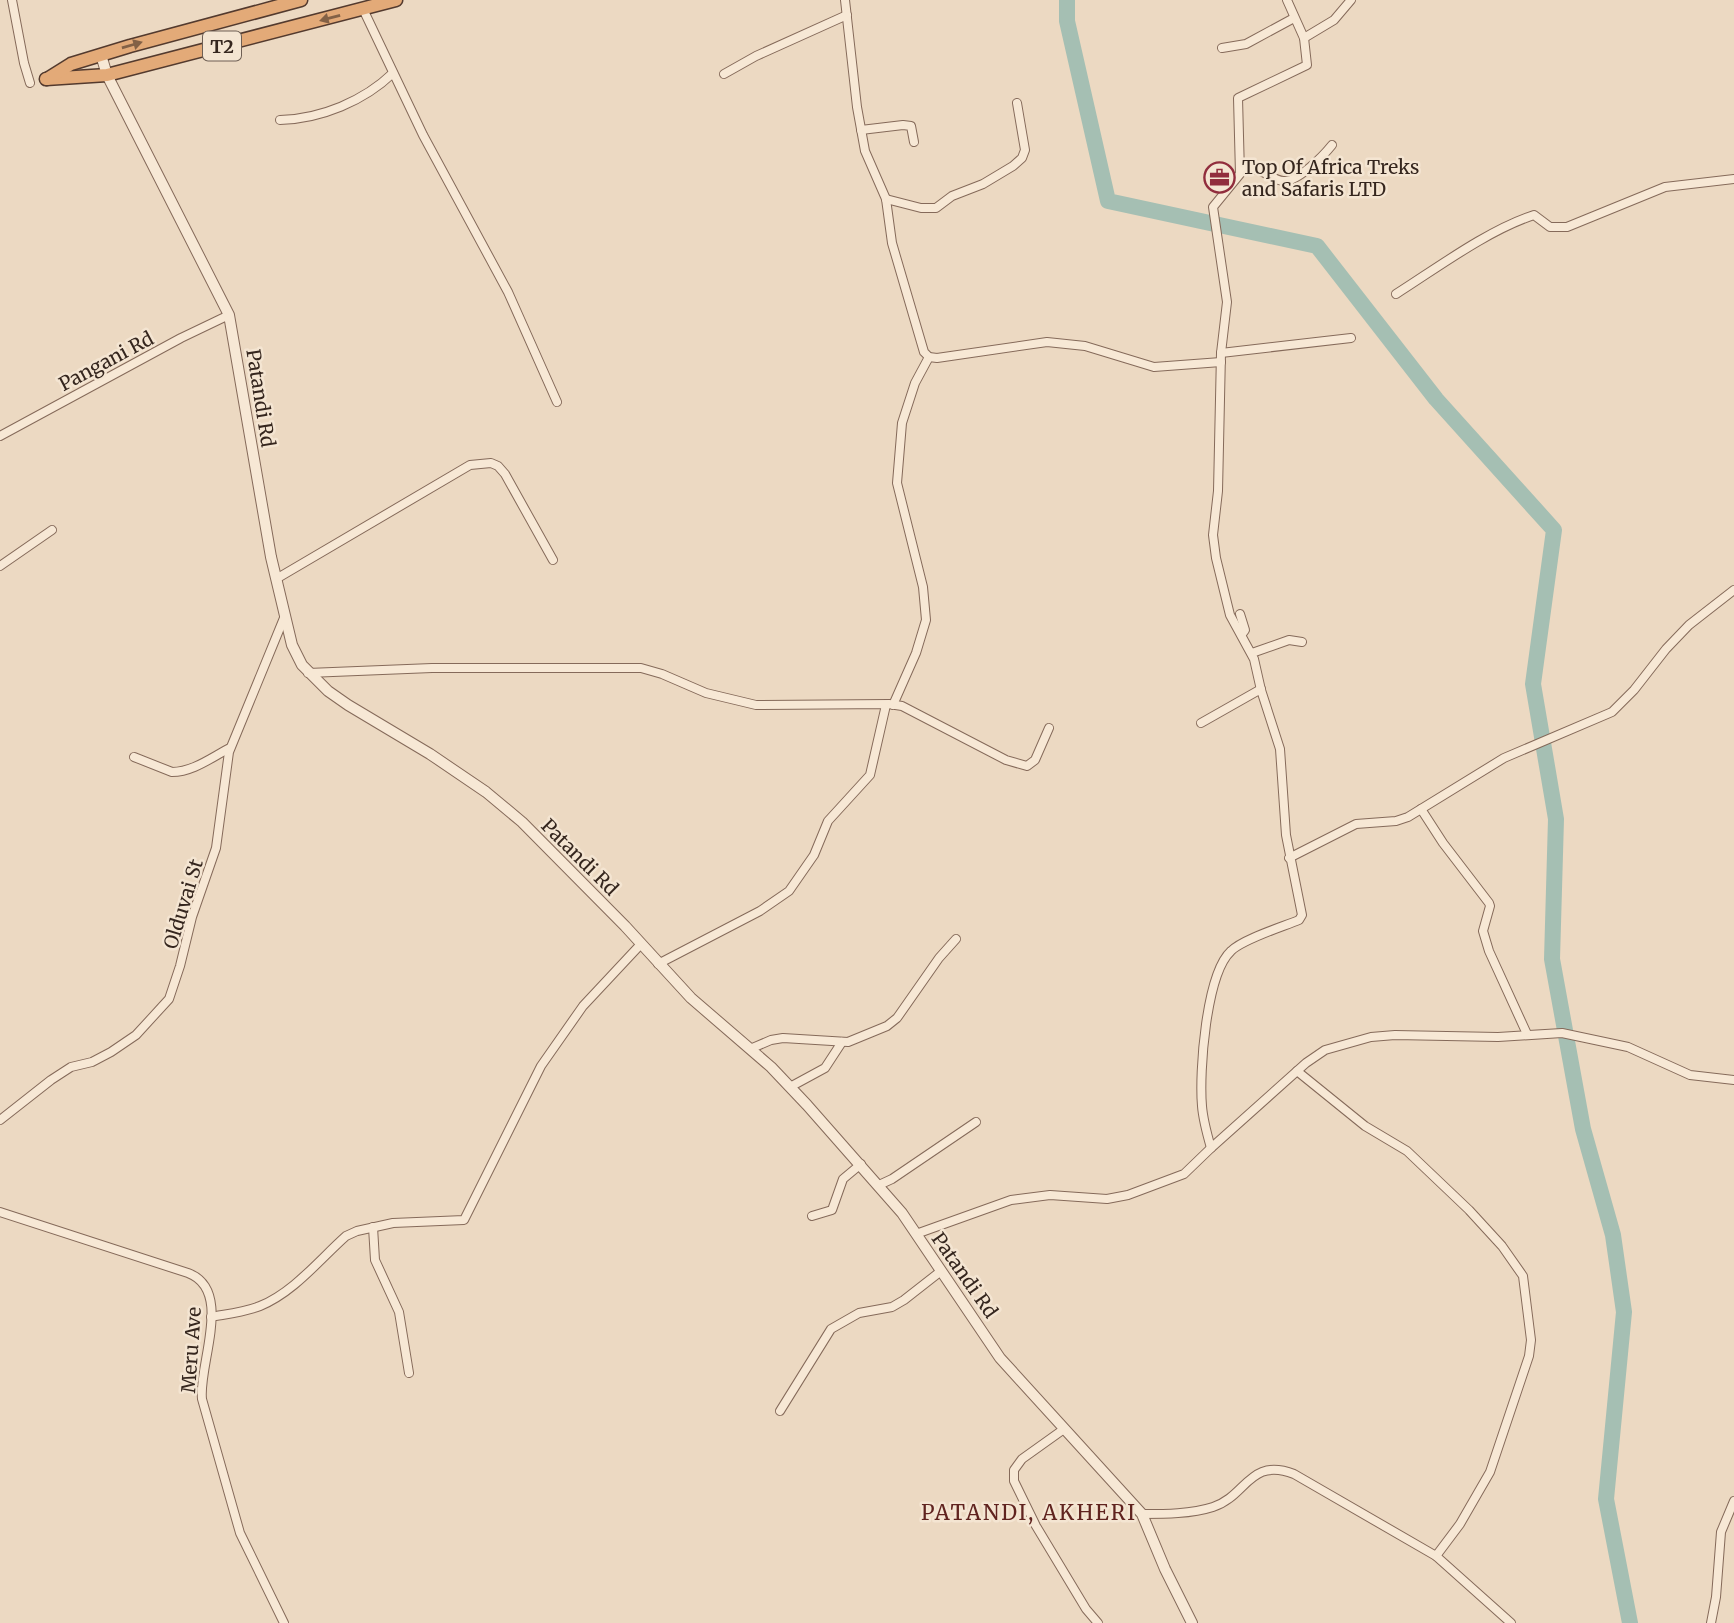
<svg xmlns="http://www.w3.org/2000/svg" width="1734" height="1623" font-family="Merriweather,serif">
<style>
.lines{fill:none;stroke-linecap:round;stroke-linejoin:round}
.river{stroke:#a5bfb3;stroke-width:16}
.minor-casing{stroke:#856a5a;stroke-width:10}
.tertiary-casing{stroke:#856a5a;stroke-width:12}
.trunk-casing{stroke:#533a2e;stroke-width:15}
.minor{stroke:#f7e8d5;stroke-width:8}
.tertiary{stroke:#f7e8d5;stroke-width:10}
.trunk{stroke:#e3aa78;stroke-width:12}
.oneway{fill:#836146}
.labels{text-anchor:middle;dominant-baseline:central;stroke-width:5;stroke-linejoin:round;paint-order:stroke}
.shield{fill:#f4e5d2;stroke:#6e5f54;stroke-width:2}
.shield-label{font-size:18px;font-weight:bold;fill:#35261e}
.poi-label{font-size:19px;fill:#35261e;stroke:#f4e5d2;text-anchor:start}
.street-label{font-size:19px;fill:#35261e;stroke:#f4e5d2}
.neighbourhood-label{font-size:21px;letter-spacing:2px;fill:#60231f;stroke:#f4e5d2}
</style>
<rect width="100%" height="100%" fill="#ecd9c2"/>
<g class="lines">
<polyline class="river" points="1067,0 1067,21 1108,201 1317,246 1436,399 1554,530 1533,684 1556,819 1552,959 1583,1129 1613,1235 1624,1312 1606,1499 1630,1623"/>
<defs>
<g id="minor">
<polyline points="12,0 24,63 30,83"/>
<polyline points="845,0 857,107 865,151 886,199 892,243 924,352 929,357 937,358 1047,342 1085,346 1154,367 1221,362"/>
<polyline points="363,9 423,135 508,292 557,402"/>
<polyline points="1304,38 1334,20 1351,0"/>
<polyline points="1222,48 1246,44 1294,18"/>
<polyline points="724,74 756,56 847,15"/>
<path d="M280 120C321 119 364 101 393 73"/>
<polyline points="861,130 903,125 911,126 914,142"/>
<path d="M1240 169C1246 169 1252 169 1257 170 1266 172 1274 180 1283 181 1297 183 1324 155 1332 145"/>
<polyline points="886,199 921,208 936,208 952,196 983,184 1013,166 1022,158 1025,150 1017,103"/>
<path d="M1396 294C1437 268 1488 230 1534 215L1550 227H1567L1665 187 1734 179"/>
<polyline points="1221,353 1351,338"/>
<polyline points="0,436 181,338 229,315"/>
<polyline points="0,566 52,530"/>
<polyline points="276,579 470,465 491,463 498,466 505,474 553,560"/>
<polyline points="1240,614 1245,630 1242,634"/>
<polyline points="1252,653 1289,640 1302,642"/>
<polyline points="308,673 432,668 641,668 662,674 706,693 756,705 889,704 902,706 1006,760 1027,766 1035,760 1049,728"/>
<polyline points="893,705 916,653 926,620 923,587 897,483 902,423 915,383 929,357"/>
<polyline points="1201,723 1261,689"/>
<path d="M134 757 172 772C193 772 212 757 230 748"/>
<polyline points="1421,809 1443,843 1489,903 1490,906 1483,931 1489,951 1527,1034"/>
<polyline points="1289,858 1356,824 1396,821 1408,817 1504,758 1612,712 1634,690 1666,649 1689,625 1734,590"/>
<polyline points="658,964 760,911 789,891 814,855 828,821 870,775 886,705"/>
<polyline points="750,1049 771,1040 783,1038 848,1042 887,1026 897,1018 939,958 956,939"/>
<polyline points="1297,1071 1365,1126 1407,1151 1469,1210 1502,1246 1523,1276 1531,1340 1529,1356 1490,1472 1460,1524 1436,1556"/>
<polyline points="790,1087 825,1068 842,1042"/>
<polyline points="0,1120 51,1080 71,1067 92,1062 111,1052 136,1035 169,999 180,966 192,917 216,848 229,752 284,618"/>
<path d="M1211 1148C1207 1134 1203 1120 1202 1106 1199 1072 1206 974 1231 951 1243 939 1282 927 1299 920L1302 915 1286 835 1280 749 1261 690 1254 659 1230 615 1216 558 1213 535 1218 491 1221 353 1227 302 1213 207 1240 174 1238 98 1307 65 1304 38 1287 0"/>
<polyline points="879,1185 892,1179 976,1122"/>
<path d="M0 1212 188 1273C234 1290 198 1365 202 1399L240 1533 284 1623"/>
<polyline points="812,1216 832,1210 843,1179 861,1164"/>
<polyline points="373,1227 375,1260 399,1312 409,1373"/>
<polyline points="916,1234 1011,1200 1050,1195 1107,1199 1128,1195 1184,1174 1211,1148 1306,1063 1325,1050 1371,1037 1395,1035 1498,1037 1562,1033 1628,1047 1690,1075 1734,1080"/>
<path d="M211 1317C227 1314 245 1312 260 1306 294 1292 319 1260 346 1236L357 1231 393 1223 464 1220 541 1066 583 1006 641 944"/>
<polyline points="780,1411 831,1329 859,1313 892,1307 904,1300 941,1271"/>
<polyline points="1064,1429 1022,1459 1014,1470 1014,1481 1036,1526 1086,1609 1098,1623"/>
<path d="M1142 1514C1165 1514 1191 1514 1213 1507 1247 1496 1249 1457 1294 1474L1436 1556 1511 1623"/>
<polyline points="1711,1623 1716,1597 1721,1532 1734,1501"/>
</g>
<polyline id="tertiary" points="101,55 107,75 229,315 271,557 292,645 302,665 328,691 348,705 430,754 486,792 522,822 625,926 691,998 771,1067 807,1105 902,1213 1000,1358 1142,1514 1165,1569 1192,1623"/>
<g id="trunk">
<polyline points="46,79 107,75 396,0"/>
<polyline points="47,79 71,64 130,46 301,0"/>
</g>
</defs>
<use href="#minor" class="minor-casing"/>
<use href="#tertiary" class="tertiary-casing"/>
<use href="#trunk" class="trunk-casing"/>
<use href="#minor" class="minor"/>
<use href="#tertiary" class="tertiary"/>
<use href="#trunk" class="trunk"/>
</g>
<defs><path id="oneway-solid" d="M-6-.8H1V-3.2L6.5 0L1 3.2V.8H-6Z" transform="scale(1.75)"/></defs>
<g class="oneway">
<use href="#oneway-solid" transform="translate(330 18) rotate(165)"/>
<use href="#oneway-solid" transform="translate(132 45) rotate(-16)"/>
</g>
<defs>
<symbol id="office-ring" viewBox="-11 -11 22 22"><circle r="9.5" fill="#f4e5d2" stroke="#912d3d" stroke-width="1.5"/><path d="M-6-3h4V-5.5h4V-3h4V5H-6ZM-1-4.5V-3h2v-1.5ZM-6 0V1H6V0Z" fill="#912d3d"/></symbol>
</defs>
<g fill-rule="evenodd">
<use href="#office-ring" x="1202" y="160" width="35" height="35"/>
</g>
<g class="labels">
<rect class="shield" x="203" y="31.5" width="38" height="29" rx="5"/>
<g class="shield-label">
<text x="222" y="46">T2</text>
</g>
<g class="poi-label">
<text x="1242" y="167">Top Of Africa Treks<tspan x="1242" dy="22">and Safaris LTD</tspan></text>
</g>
<g class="street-label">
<text transform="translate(106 361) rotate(-28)">Pangani Rd</text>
<text transform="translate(261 398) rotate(81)">Patandi Rd</text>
<text transform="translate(580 857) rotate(45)">Patandi Rd</text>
<text transform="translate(183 904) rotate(-73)">Olduvai St</text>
<text transform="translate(965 1275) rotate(55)">Patandi Rd</text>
<text transform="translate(191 1350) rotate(-86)">Meru Ave</text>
</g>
<g class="neighbourhood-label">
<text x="1029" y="1512">PATANDI, AKHERI</text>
</g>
</g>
</svg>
